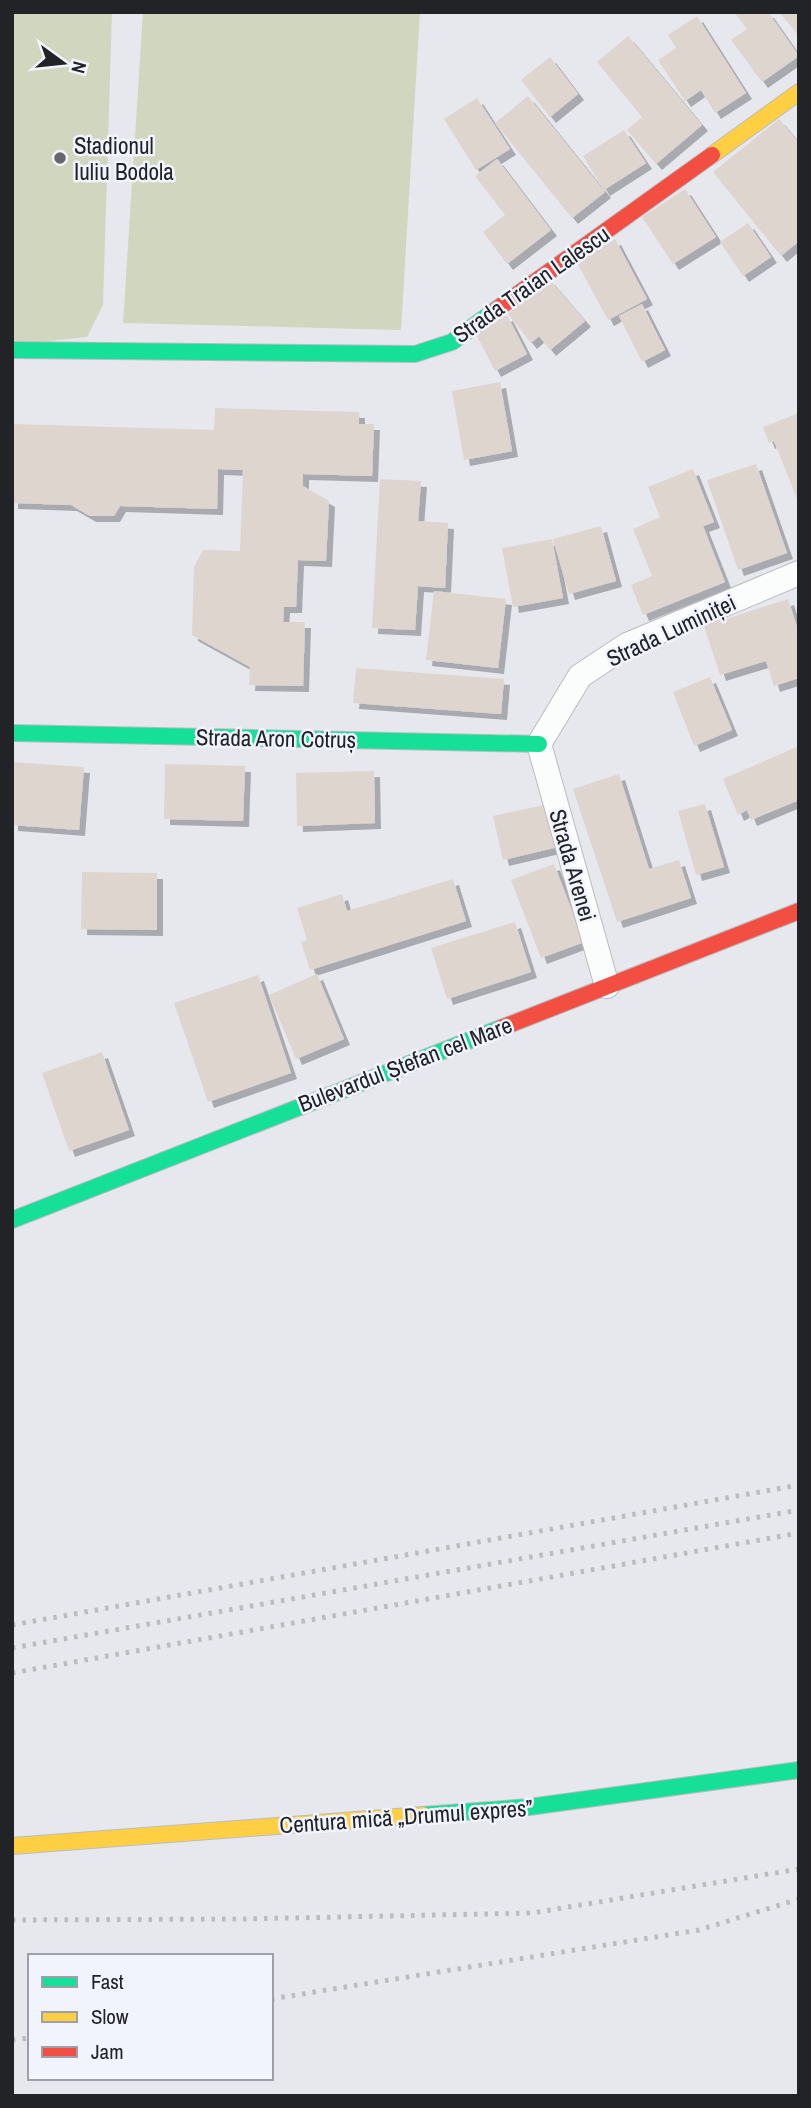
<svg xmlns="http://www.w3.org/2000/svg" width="811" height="2108" font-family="'Archivo Narrow',sans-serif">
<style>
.green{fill:#d1d6bf}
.building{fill:#ded5cf;filter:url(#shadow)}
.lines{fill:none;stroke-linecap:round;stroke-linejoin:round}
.street-casing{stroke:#bbbcc0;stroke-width:26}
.fast-casing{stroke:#bbbcc0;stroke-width:18}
.slow-casing{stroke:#bbbcc0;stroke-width:18}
.jam-casing{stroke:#bbbcc0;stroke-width:18}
.street{stroke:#fbfcfc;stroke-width:24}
.fast{stroke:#16e098;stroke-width:16}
.slow{stroke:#ffcf43;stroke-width:16}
.jam{stroke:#f24e42;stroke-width:16}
.rail{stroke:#bcbcbd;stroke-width:5;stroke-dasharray:3.5 7;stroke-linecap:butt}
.poi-dot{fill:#67686d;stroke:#f1f4fd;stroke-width:2.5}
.labels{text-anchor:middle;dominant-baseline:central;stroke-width:5;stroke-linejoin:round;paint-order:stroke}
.poi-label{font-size:23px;fill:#222327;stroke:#f1f4fd;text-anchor:start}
.street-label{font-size:23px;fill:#222327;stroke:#f1f4fd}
</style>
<defs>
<filter id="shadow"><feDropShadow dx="6" dy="6" stdDeviation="0" flood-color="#0004"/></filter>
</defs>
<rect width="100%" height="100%" fill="#e6e8ee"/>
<g class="green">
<polygon points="12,12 112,12 103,305 87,337 12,345"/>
<polygon points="143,12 420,12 401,330 123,323"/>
</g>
<g class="building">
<polygon points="734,12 768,12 799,56 762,82 731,40 747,29"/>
<polygon points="779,12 799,12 799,36"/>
<polygon points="697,16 746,93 715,113 701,90 685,101 658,60 676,48 668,35"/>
<polygon points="628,36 702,125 656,164 627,130 642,117 597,62"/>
<polygon points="550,57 578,94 550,117 521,80"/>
<polygon points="528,96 605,192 572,218 495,123"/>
<polygon points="477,98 510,149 476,170 444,119"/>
<polygon points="779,119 799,143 799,241 781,256 713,172"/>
<polygon points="624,130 646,163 604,190 583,156"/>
<polygon points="497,159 551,230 507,264 483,232 505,215 475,176"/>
<polygon points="685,189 716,237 673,264 642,217"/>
<polygon points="748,223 771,257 743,276 720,242"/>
<polygon points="615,239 647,299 608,320 576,261"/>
<polygon points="549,279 585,321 550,350 539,336 531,343 508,314"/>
<polygon points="642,304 665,350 642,362 619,316"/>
<polygon points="507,315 527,354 495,371 475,332"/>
<polygon points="500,382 512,451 464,460 452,391"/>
<polygon points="215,408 359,412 359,424 374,424 372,476 303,474 303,486 329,501 326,561 298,560 296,607 284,607 283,622 305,622 303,686 249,685 250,667 192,635 194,567 203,550 240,551 243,470 218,469 217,509 120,506 114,516 90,516 71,505 12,503 12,424 214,430"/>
<polygon points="799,413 799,504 774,441 769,443 763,427"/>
<polygon points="756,464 787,553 738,570 707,480"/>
<polygon points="693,469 714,522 703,526 725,582 643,615 631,585 652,576 633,529 660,517 648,487"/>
<polygon points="380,479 421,481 418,521 448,523 445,588 418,586 415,630 372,628"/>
<polygon points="601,526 616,581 569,594 553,539"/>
<polygon points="552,539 563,598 513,607 502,548"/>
<polygon points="434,591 506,599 498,668 426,660"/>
<polygon points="788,599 799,633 799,678 774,686 766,661 720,675 704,626"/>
<polygon points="356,668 504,679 501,714 353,703"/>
<polygon points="710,677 732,730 694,746 673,692"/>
<polygon points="799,746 799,800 751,820 747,810 738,815 723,779"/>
<polygon points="12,762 84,767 79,830 12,825"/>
<polygon points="165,764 245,766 243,821 164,819"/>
<polygon points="374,771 375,823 297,826 296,773"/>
<polygon points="619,774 649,869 679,860 691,898 617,922 573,789"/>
<polygon points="549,804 558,847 503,860 493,816"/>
<polygon points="705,804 724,867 696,875 678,811"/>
<polygon points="554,864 584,942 541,958 511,880"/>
<polygon points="82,872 157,873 157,930 81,929"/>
<polygon points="453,879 466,921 310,970 301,942 307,940 297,908 342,894 347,911"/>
<polygon points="515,922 531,972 447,999 431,948"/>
<polygon points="317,974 344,1039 296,1059 269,995"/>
<polygon points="258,975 291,1073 208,1102 174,1003"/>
<polygon points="102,1052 129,1130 69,1151 42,1073"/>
</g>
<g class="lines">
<defs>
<polyline id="street" points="607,986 539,744 580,676 627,645 799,573"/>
<g id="fast">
<polyline points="12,350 415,354 452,342 497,309"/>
<polyline points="12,733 539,744"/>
<polyline points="12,1220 501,1028"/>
<polyline points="423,1815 529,1807 799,1770"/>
</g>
<g id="slow">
<polyline points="712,155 799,92"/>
<polyline points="12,1846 423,1815"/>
</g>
<g id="jam">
<polyline points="497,309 712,155"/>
<polyline points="501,1028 799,911"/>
</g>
</defs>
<use href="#street" class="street-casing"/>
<use href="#fast" class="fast-casing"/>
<use href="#slow" class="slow-casing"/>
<use href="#jam" class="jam-casing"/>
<use href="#street" class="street"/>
<use href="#fast" class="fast"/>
<use href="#slow" class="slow"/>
<use href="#jam" class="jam"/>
<g class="rail">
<polyline points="12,1625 799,1485"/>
<polyline points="12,1648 799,1510"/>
<polyline points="12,1673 799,1533"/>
<polyline points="12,1920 242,1919 532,1913 799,1869"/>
<polyline points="271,1999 699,1930 799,1899"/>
<polyline points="12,2040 30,2038"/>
</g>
</g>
<circle class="poi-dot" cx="60" cy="158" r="7"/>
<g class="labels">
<g class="poi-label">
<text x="74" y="145">Stadionul<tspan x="74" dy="26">Iuliu Bodola</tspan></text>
</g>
<g class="street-label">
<text transform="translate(531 284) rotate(-35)">Strada Traian Lalescu</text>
<text transform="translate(671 630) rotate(-25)">Strada Luminiței</text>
<text transform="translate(276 738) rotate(1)">Strada Aron Cotruș</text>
<text transform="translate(573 865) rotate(74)">Strada Arenei</text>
<text transform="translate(405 1064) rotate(-21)">Bulevardul Ștefan cel Mare</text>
<text transform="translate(406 1816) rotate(-4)">Centura mică „Drumul expres”</text>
</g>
</g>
<rect width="811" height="2108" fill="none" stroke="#222327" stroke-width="28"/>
<rect x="28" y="1954" width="245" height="126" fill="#f1f4fd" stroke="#9ea0a7" stroke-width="2"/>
<rect x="42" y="1977" width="35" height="10" fill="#16e098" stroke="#9ea0a7" stroke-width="2"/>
<text x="91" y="1989" font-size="21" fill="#222327">Fast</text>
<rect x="42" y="2012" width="35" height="10" fill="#ffcf43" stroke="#9ea0a7" stroke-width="2"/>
<text x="91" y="2024" font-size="21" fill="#222327">Slow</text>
<rect x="42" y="2047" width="35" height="10" fill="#f24e42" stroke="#9ea0a7" stroke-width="2"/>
<text x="91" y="2059" font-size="21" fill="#222327">Jam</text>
<g transform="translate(63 63) rotate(105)" stroke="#f1f4fd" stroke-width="5" paint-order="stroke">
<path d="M0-5L12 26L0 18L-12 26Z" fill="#222327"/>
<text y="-10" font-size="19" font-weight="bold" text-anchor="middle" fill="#222327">N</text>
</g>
</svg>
